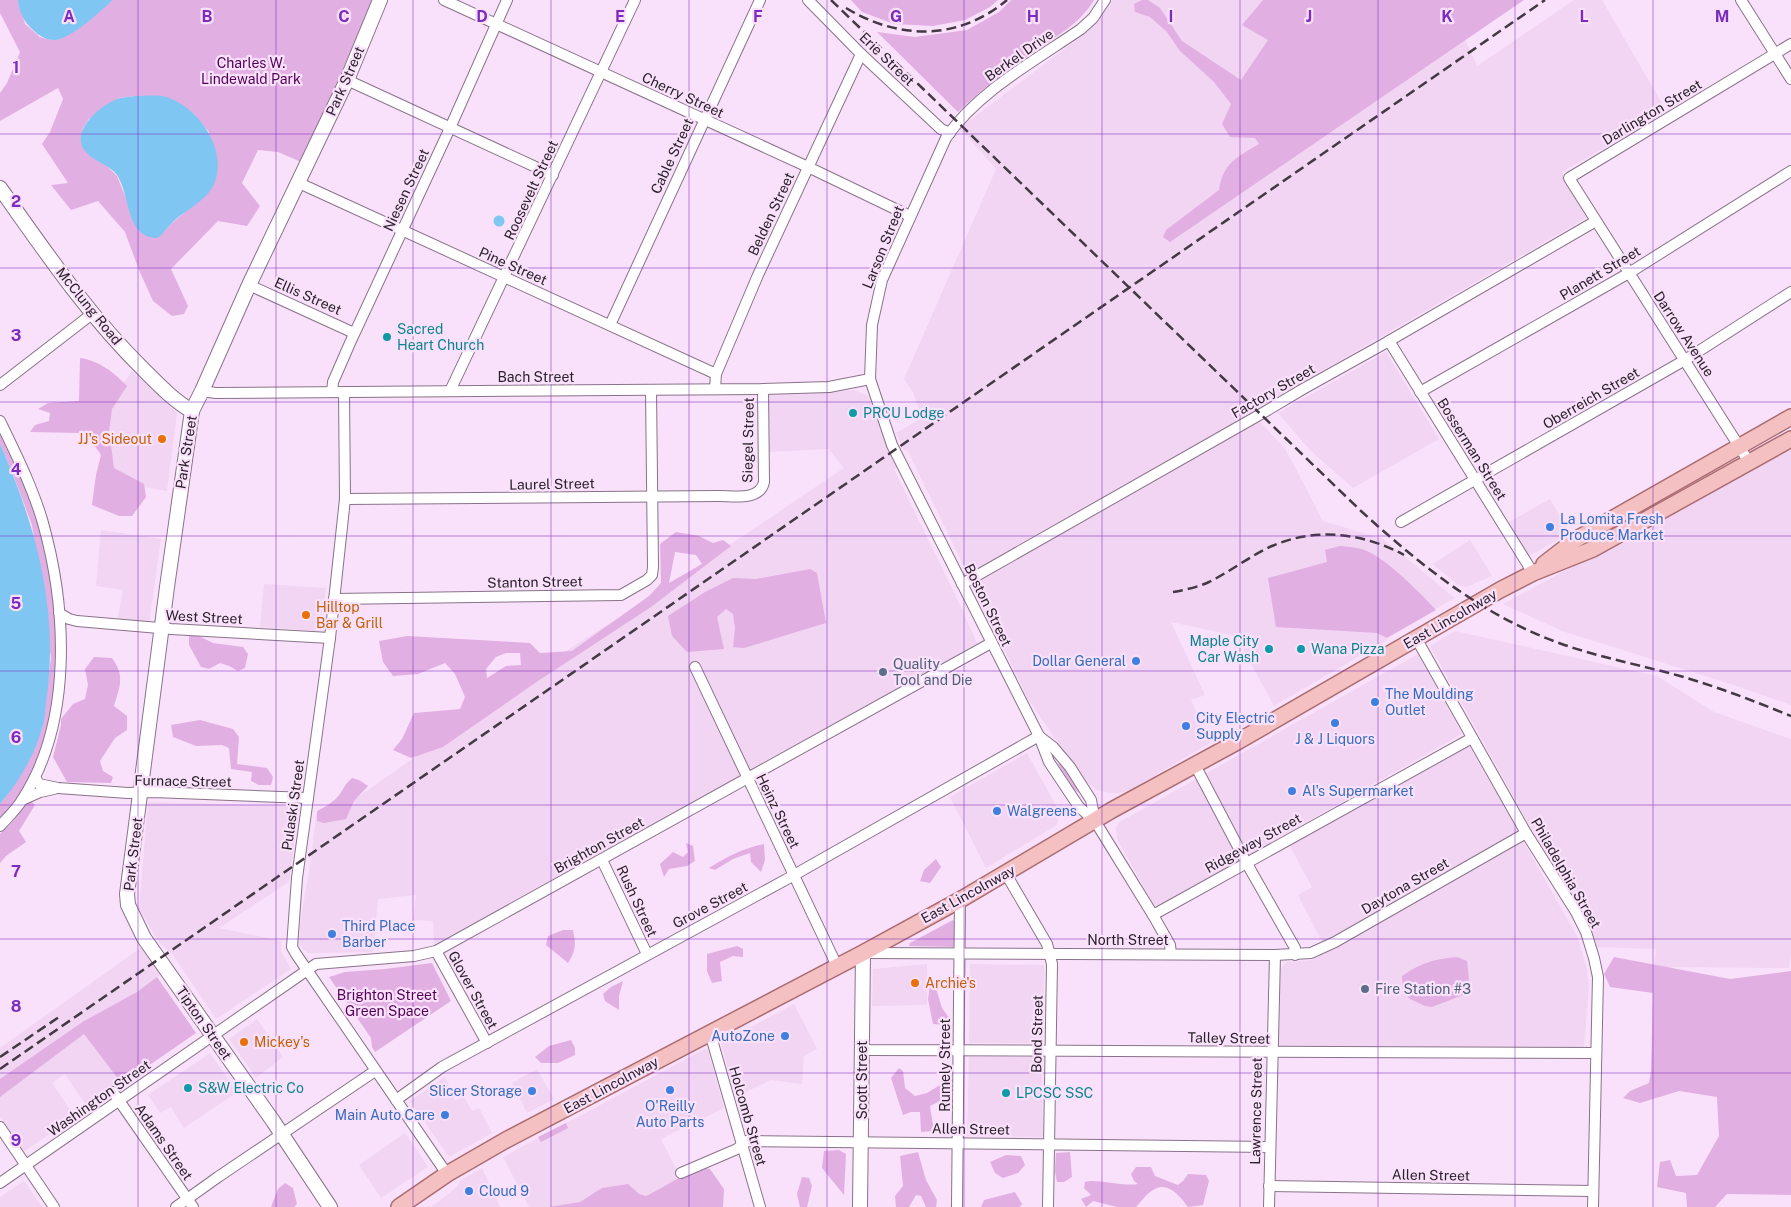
<svg xmlns="http://www.w3.org/2000/svg" width="1791" height="1207" font-family="'Public Sans',sans-serif">
<style>
.built{fill:#f2d4f3}
.green{fill:#e2afe3;fill-rule:evenodd}
.water{fill:#80c6f2}
.lines{fill:none;stroke-linecap:round;stroke-linejoin:round}
.street-casing{stroke:#897389;stroke-width:12}
.secondary-casing{stroke:#897389;stroke-width:16}
.primary-casing{stroke:#aa6d72;stroke-width:18}
.street{stroke:#fff;stroke-width:10}
.secondary{stroke:#fff;stroke-width:14}
.primary{stroke:#f5c0c1;stroke-width:15}
.rail{stroke:#433843;stroke-width:2.5;stroke-dasharray:10 5;stroke-linecap:butt}
.grid{fill:none;stroke:#7b2cbf;stroke-width:1;stroke-opacity:0.55}
.culture-dot{fill:#0f9aa8;stroke:#fae1fb;stroke-width:2}
.food-dot{fill:#e8710a;stroke:#fae1fb;stroke-width:2}
.shop-dot{fill:#3f7fe0;stroke:#fae1fb;stroke-width:2}
.service-dot{fill:#5c6f8a;stroke:#fae1fb;stroke-width:2}
.labels{text-anchor:middle;dominant-baseline:central;stroke-width:4.5;stroke-linejoin:round;paint-order:stroke}
.street-label{font-size:14px;fill:#2a212a;stroke:#fae1fb}
.park-label{font-size:14px;fill:#520057;stroke:#fae1fb}
.culture-label{font-size:14px;fill:#0d838f;stroke:#fae1fb;text-anchor:start}
.food-label{font-size:14px;fill:#c56008;stroke:#fae1fb;text-anchor:start}
.shop-label{font-size:14px;fill:#366cbe;stroke:#fae1fb;text-anchor:start}
.service-label{font-size:14px;fill:#4e5e75;stroke:#fae1fb;text-anchor:start}
.grid-label{font-size:16px;text-anchor:middle;font-weight:bold;fill:#7b2cbf;stroke:#fae1fb;stroke-width:4.5;stroke-linejoin:round;paint-order:stroke}
</style>
<rect width="100%" height="100%" fill="#fae1fb"/>
<g class="built">
<polygon points="1112,0 1460,0 1464,37 1477,66 1574,0 1602,0 1667,112 1562,172 1588,217 1251,412 1286,450 1323,521 1383,539 1455,598 1385,637 1387,640 1274,706 1236,636 1171,622 1205,695 1191,700 1210,743 1130,790 1119,793 1109,793 1097,790 1082,779 1027,697 908,451 904,450 896,433 922,418 913,392 904,379 996,169 966,135 958,129 1083,35 1096,23"/>
<polygon points="1386,352 1439,439 1353,488 1310,450 1278,413"/>
<polygon points="132,371 177,413 167,491 109,481 106,408"/>
<polygon points="854,390 868,396 899,466 894,469 959,603 977,643 931,671 739,775 739,778 434,945 433,921 413,920 416,895 378,899 373,952 308,953 303,949 299,944 301,917 311,860 316,814 328,818 569,649 667,587 844,468 829,449 768,452 767,396 776,393 814,393"/>
<polygon points="1788,451 1791,451 1791,705 1734,685 1562,631 1503,604"/>
<polygon points="1550,499 1570,533 1529,556 1509,522"/>
<polygon points="101,530 161,539 149,624 117,621 123,590 96,586"/>
<polygon points="1470,540 1492,576 1466,587 1458,585 1433,564"/>
<polygon points="264,584 326,588 320,631 260,627"/>
<polygon points="1455,631 1657,676 1714,712 1791,739 1791,954 1789,968 1654,967 1656,949 1597,947 1430,646"/>
<polygon points="1418,654 1462,734 1158,906 1154,905 1117,839 1116,828 1118,823"/>
<polygon points="1470,747 1577,936 1587,969 1589,987 1584,1047 1285,1049 1279,1047 1278,1044 1279,974 1282,967 1287,962 1313,960 1327,952 1298,895 1312,887 1288,843 1457,748"/>
<polygon points="1027,753 1059,811 1057,825 986,868 950,797"/>
<polygon points="148,802 292,806 294,825 294,847 289,882 219,928 281,941 281,951 291,969 216,1019 173,955 158,941 139,909"/>
<polygon points="142,947 162,974 137,992 84,1021 84,1034 126,1089 106,1103 102,1099 88,1108 65,1074 52,1083 75,1117 23,1152 2,1122 3,1117 0,1118 0,1048"/>
<polygon points="927,964 927,1005 872,1006 873,969"/>
<polygon points="970,964 1044,965 1043,1043 969,1043"/>
<polygon points="794,1004 817,1049 804,1056 802,1084 771,1080 735,1097 721,1043"/>
<polygon points="257,1019 283,1057 256,1078 229,1039"/>
<polygon points="705,1049 708,1050 724,1108 661,1139 681,1178 639,1199 564,1207 529,1207 503,1157"/>
<polygon points="210,1053 237,1092 184,1128 171,1107 160,1113 148,1095"/>
<polygon points="969,1057 1042,1057 1043,1137 967,1136"/>
<polygon points="537,1069 554,1099 527,1113 512,1083"/>
<polygon points="445,1077 455,1100 464,1097 472,1111 479,1108 492,1133 449,1157 410,1101"/>
<polygon points="405,1133 428,1167 381,1198 359,1165"/>
<polygon points="482,1168 500,1207 431,1207 457,1187 460,1181"/>
<polygon points="24,1181 42,1207 0,1207 0,1197"/>
</g>
<g class="green">
<path d="M0 0H18L25 24 40 37 51 40 60 39 73 32 113 0H374L301 162 278 152 258 150 242 183 260 206 247 226 218 221 171 269 188 306 184 314 172 316 153 301 139 270 125 232 98 201 71 210 51 185 68 183 42 144 50 132 63 99 58 88 0 121V93L7 83 20 52 0 13ZM135 96 177 102 194 114 209 132 184 213 171 224 163 233 125 196 117 176 81 140 83 128 89 119 119 98Z"/>
<polygon points="851,0 998,0 990,7 965,20 933,26 894,24 862,12"/>
<path d="M1011 0H1094C1080 24 1056 36 1034 52 1008 70 981 89 958 112L877 32 915 37 967 30 999 12Z"/>
<path d="M1142 0H1148L1160 8 1182 41 1241 80 1268 40 1242 25 1263 0H1524L1170 242 1163 237 1166 230 1219 190C1223 163 1237 157 1259 144L1255 138 1230 137 1222 124 1231 104 1214 82 1180 51 1167 32 1150 17 1135 12 1134 4Z"/>
<path d="M80 358C98 360 115 373 127 386L112 409 109 431 114 468 144 484 146 497 132 516H119L92 505 96 475 101 455 92 442 79 433 30 432 35 425 49 421 50 413 38 409 48 403 79 401Z"/>
<polygon points="0,427 33,501 48,557 58,632 53,712 39,758 15,805 0,822 0,804 8,794 42,728 51,658 32,525 14,477 0,444"/>
<path d="M676 532 699 536 713 543 723 540 731 546 651 607 535 683 443 747 411 758 393 750 402 739 414 713 460 709 465 697 455 674 445 663 418 674 393 676 383 662 379 641 407 636 530 643 540 653 572 651 649 596 661 583 660 544ZM675 552 696 555 702 564 669 583ZM506 653H520L521 665 506 666 487 678 486 669 496 657Z"/>
<path d="M1340 546C1349 547 1358 547 1367 551 1385 558 1422 594 1436 610L1387 638 1377 633 1276 627 1268 578 1327 562 1325 550Z"/>
<polygon points="810,569 817,573 826,623 744,648 733,647 735,628 733,614 726,609 717,617 724,649 687,652 672,636 668,616 705,592 733,578 756,579"/>
<polygon points="189,636 199,636 213,643 243,647 248,654 245,668 238,671 229,666 220,663 209,669 201,667 189,645"/>
<path d="M94 657 112 658C125 676 120 686 114 706L127 716V730L115 738 100 761 103 771 113 777 111 783 67 782 53 757 61 725V719L73 704 85 699 88 685 85 669Z"/>
<polygon points="200,720 233,729 239,737 237,764 267,768 273,777 271,785 259,785 251,781 252,772 231,769 229,748 222,745 196,746 173,737 171,725"/>
<polygon points="1060,763 1069,771 1079,793 1074,789 1058,764"/>
<path d="M352 778 359 780 368 786 354 801 346 819 324 823 317 821V811C325 807 334 802 340 794 344 788 345 784 352 778Z"/>
<polygon points="31,801 35,805 19,831 26,842 6,856 0,863 0,834 14,820 26,803"/>
<polygon points="686,843 693,846 695,861 687,866 669,869 664,877 660,864 673,852 683,857 688,852"/>
<path d="M764 844 765 860 761 872 751 862 750 853 733 859 715 870 709 868C726 857 743 848 764 844Z"/>
<polygon points="936,859 941,867 930,883 920,881 924,870"/>
<polygon points="953,920 956,923 955,946 954,947 909,946 910,943"/>
<path d="M563 930H573C576 944 576 951 568 963L546 945 548 936Z"/>
<polygon points="737,946 743,949 743,957 733,956 720,962 722,981 712,983 707,971 707,954"/>
<path d="M1457 957 1467 961 1469 979 1463 995 1432 1007 1425 1006 1410 999 1403 992 1402 976C1421 963 1434 959 1457 957Z"/>
<polygon points="1614,957 1730,979 1791,971 1791,1195 1727,1194 1715,1207 1687,1207 1686,1193 1657,1187 1660,1162 1670,1160 1676,1176 1697,1175 1719,1136 1717,1097 1679,1091 1640,1103 1623,1098 1630,1091 1649,1083 1651,1071 1653,993 1610,987 1604,974"/>
<polygon points="432,963 451,1001 375,1052 372,1047 371,1038 329,977 345,972 385,969"/>
<polygon points="157,977 196,1033 122,1084 84,1034 0,1097 0,1079 84,1021 137,992"/>
<polygon points="623,981 619,996 619,1010 605,1001 603,994 611,987"/>
<polygon points="935,985 942,1008 950,1019 946,1025 933,1024 928,999 930,986"/>
<polygon points="571,1040 575,1048 575,1055 558,1063 541,1063 535,1057 549,1046"/>
<polygon points="899,1068 903,1071 905,1088 915,1096 927,1093 953,1077 954,1094 930,1106 934,1131 921,1132 920,1112 911,1112 903,1115 891,1078"/>
<polygon points="566,1123 568,1128 541,1142 538,1137"/>
<polygon points="839,1150 846,1154 844,1195 822,1168 824,1151"/>
<polygon points="918,1152 926,1180 937,1200 936,1207 926,1207 921,1196 916,1195 909,1207 896,1207 895,1196 903,1186 900,1156"/>
<polygon points="1070,1152 1072,1177 1064,1182 1057,1182 1055,1171 1056,1153"/>
<polygon points="1006,1155 1021,1156 1025,1165 1018,1173 1003,1178 995,1173 990,1162"/>
<path d="M699 1167 710 1169 724 1189 723 1207H549L580 1202 602 1188 628 1184 639 1194 646 1196C664 1187 681 1176 699 1167Z"/>
<path d="M1136 1167H1151L1155 1176 1178 1185 1183 1181 1188 1174 1206 1175 1209 1181 1203 1205 1188 1207C1181 1197 1167 1180 1153 1190 1146 1194 1141 1202 1136 1207H1117L1093 1201 1086 1207 1081 1199 1091 1195 1084 1188 1085 1182C1096 1178 1122 1187 1138 1184L1134 1181 1131 1174Z"/>
<polygon points="802,1177 809,1178 812,1186 807,1207 800,1207 797,1194"/>
<polygon points="285,1183 293,1188 297,1204 294,1207 271,1207 278,1189"/>
<polygon points="1015,1192 1022,1204 1020,1207 981,1207 984,1200"/>
</g>
<g class="water">
<path d="M18 0H113C99 12 78 33 60 39 50 42 40 37 33 30 24 22 19 12 18 0Z"/>
<path d="M135 96C143 96 154 95 162 96 196 103 228 148 215 182 207 202 185 209 171 224 166 229 163 234 158 238 125 238 131 196 117 175 109 164 94 162 86 152 68 132 101 104 120 98 124 97 130 97 135 96Z"/>
<circle cx="499" cy="221" r="5.5"/>
<path d="M0 444C36 526 60 612 46 702 45 711 45 720 42 728 35 755 18 783 0 804Z"/>
</g>
<g class="lines">
<defs>
<g id="street">
<polyline points="444,0 808,167 910,216"/>
<polyline points="808,0 861,54 941,129 950,133"/>
<path d="M1105 0 1093 18 1081 29C1036 60 977 92 946 138L882 280 872 325 870 379 892 445 1039 736 1049 762 1079 807 1095 821 1103 834 1153 915 1170 945 1171 954"/>
<polyline points="1741,0 1791,79"/>
<polyline points="347,80 553,175"/>
<polyline points="299,183 716,374"/>
<polyline points="249,285 354,333"/>
<polyline points="610,325 760,0"/>
<polyline points="1389,341 1533,573"/>
<polyline points="0,385 92,314"/>
<polyline points="715,389 716,374 758,275 861,54"/>
<polyline points="202,391 216,393 763,389 829,387 870,379"/>
<polyline points="450,391 635,0"/>
<polyline points="332,392 333,382 350,343 450,128 507,0"/>
<polyline points="344,392 345,499 330,638 297,878 292,947 296,954 447,1174"/>
<polyline points="1420,392 1629,273 1791,171"/>
<path d="M0 421C16 454 33 488 43 523 67 609 73 722 22 800 16 810 7 818 0 826"/>
<polyline points="1749,462 1569,178 1791,44"/>
<path d="M345 499 719 496C734 496 760 501 764 482L763 389"/>
<polyline points="1401,522 1685,360 1791,292"/>
<polyline points="962,584 1261,414 1303,389 1382,345 1596,221"/>
<polyline points="334,599 621,595 647,580 652,575 653,567 651,390"/>
<polyline points="59,613 69,619 77,621 171,629 330,638"/>
<polyline points="1416,638 1526,833 1576,912 1586,932 1594,958 1598,977 1593,1207"/>
<polyline points="695,667 837,966"/>
<polyline points="1040,737 1053,747 1070,767 1091,800 1095,821"/>
<polyline points="1195,765 1246,862 1295,948 1295,955"/>
<polyline points="35,777 39,784 58,788 128,793 154,792 308,798"/>
<polyline points="22,800 40,792 54,789"/>
<polyline points="602,860 647,954"/>
<polyline points="1006,874 1047,944 1052,964 1048,1207"/>
<polyline points="1153,915 1472,738"/>
<polyline points="436,951 487,1043"/>
<polyline points="866,953 1275,955 1311,953 1335,942 1526,833"/>
<polyline points="710,1033 760,1207"/>
<polyline points="861,1049 870,1050 1595,1053"/>
<polyline points="113,1092 193,1207"/>
<polyline points="396,1100 442,1067 787,879 1039,736"/>
<polyline points="0,1127 54,1207"/>
<polyline points="681,1173 737,1149 747,1141 1269,1147"/>
<polyline points="0,1183 316,964 414,956 436,951 991,643"/>
<polyline points="1269,1186 1593,1191"/>
<polyline points="176,1207 218,1177 375,1071"/>
<polyline points="957,1207 960,900"/>
<polyline points="1269,1207 1275,955"/>
</g>
<g id="secondary">
<path d="M0 188C44 250 88 315 143 369 158 384 173 400 192 411"/>
<polyline points="330,1207 273,1121 144,938 128,905 127,894 167,587 192,411 202,391 249,285 347,80 380,0"/>
<polyline points="860,1207 863,953"/>
</g>
<g id="primary">
<polyline points="1544,564 1575,540 1791,417"/>
<polyline points="399,1207 447,1174 506,1140 863,953 960,900 1112,810 1237,742 1500,590 1533,573 1593,549 1791,439"/>
</g>
</defs>
<use href="#street" class="street-casing"/>
<use href="#secondary" class="secondary-casing"/>
<use href="#primary" class="primary-casing"/>
<use href="#street" class="street"/>
<use href="#secondary" class="secondary"/>
<use href="#primary" class="primary"/>
<g class="rail">
<path d="M831 0 1361 511C1416 561 1472 607 1541 636 1586 655 1633 663 1680 676 1718 687 1754 701 1791 716"/>
<path d="M846 8C899 40 958 41 1007 0"/>
<path d="M1173 592C1185 590 1198 587 1209 582 1231 571 1250 556 1272 546 1315 527 1364 533 1404 555"/>
<polyline points="0,1057 62,1015"/>
<polyline points="0,1069 1545,0"/>
</g>
</g>
<path class="grid" d="M138 0V1207M276 0V1207M413 0V1207M551 0V1207M689 0V1207M827 0V1207M964 0V1207M1102 0V1207M1240 0V1207M1378 0V1207M1515 0V1207M1653 0V1207M0 134H1791M0 268H1791M0 402H1791M0 536H1791M0 671H1791M0 805H1791M0 939H1791M0 1073H1791"/>
<g class="culture-dot">
<circle cx="387" cy="337" r="5"/>
<circle cx="853" cy="413" r="5"/>
<circle cx="1269" cy="649" r="5"/>
<circle cx="1301" cy="649" r="5"/>
<circle cx="188" cy="1088" r="5"/>
<circle cx="1006" cy="1093" r="5"/>
</g>
<g class="food-dot">
<circle cx="162" cy="439" r="5"/>
<circle cx="306" cy="615" r="5"/>
<circle cx="915" cy="983" r="5"/>
<circle cx="244" cy="1042" r="5"/>
</g>
<g class="shop-dot">
<circle cx="1550" cy="527" r="5"/>
<circle cx="1136" cy="661" r="5"/>
<circle cx="1375" cy="702" r="5"/>
<circle cx="1335" cy="723" r="5"/>
<circle cx="1186" cy="726" r="5"/>
<circle cx="1292" cy="791" r="5"/>
<circle cx="997" cy="811" r="5"/>
<circle cx="332" cy="934" r="5"/>
<circle cx="785" cy="1036" r="5"/>
<circle cx="670" cy="1090" r="5"/>
<circle cx="532" cy="1091" r="5"/>
<circle cx="445" cy="1115" r="5"/>
<circle cx="469" cy="1191" r="5"/>
</g>
<g class="service-dot">
<circle cx="883" cy="672" r="5"/>
<circle cx="1365" cy="989" r="5"/>
</g>
<g class="labels">
<g class="street-label">
<text transform="translate(1019 55) rotate(-35)">Berkel Drive</text>
<text transform="translate(887 59) rotate(44)">Erie Street</text>
<text transform="translate(345 81) rotate(-66)">Park Street</text>
<text transform="translate(683 95) rotate(25)">Cherry Street</text>
<text transform="translate(1652 112) rotate(-31)">Darlington Street</text>
<text transform="translate(672 156) rotate(-65)">Cable Street</text>
<text transform="translate(406 190) rotate(-65)">Niesen Street</text>
<text transform="translate(531 190) rotate(-65)">Roosevelt Street</text>
<text transform="translate(771 214) rotate(-65)">Belden Street</text>
<text transform="translate(883 247) rotate(-68)">Larson Street</text>
<text transform="translate(513 266) rotate(24)">Pine Street</text>
<text transform="translate(1600 273) rotate(-31)">Planett Street</text>
<text transform="translate(308 296) rotate(24)">Ellis Street</text>
<text transform="translate(89 306) rotate(51)">McClung Road</text>
<text transform="translate(1684 334) rotate(57)">Darrow Avenue</text>
<text x="536" y="377">Bach Street</text>
<text transform="translate(1273 391) rotate(-30)">Factory Street</text>
<text transform="translate(1591 398) rotate(-30)">Oberreich Street</text>
<text transform="translate(748 440) rotate(-89)">Siegel Street</text>
<text transform="translate(1472 449) rotate(58)">Bosserman Street</text>
<text transform="translate(186 452) rotate(-81)">Park Street</text>
<text transform="translate(552 484) rotate(-1)">Laurel Street</text>
<text transform="translate(535 582) rotate(-1)">Stanton Street</text>
<text transform="translate(988 605) rotate(64)">Boston Street</text>
<text transform="translate(204 617) rotate(3)">West Street</text>
<text transform="translate(1450 619) rotate(-30)">East Lincolnway</text>
<text transform="translate(183 781) rotate(1)">Furnace Street</text>
<text transform="translate(293 805) rotate(-82)">Pulaski Street</text>
<text transform="translate(778 811) rotate(64)">Heinz Street</text>
<text transform="translate(1253 843) rotate(-29)">Ridgeway Street</text>
<text transform="translate(599 845) rotate(-29)">Brighton Street</text>
<text transform="translate(133 854) rotate(-83)">Park Street</text>
<text transform="translate(1566 873) rotate(60)">Philadelphia Street</text>
<text transform="translate(1405 886) rotate(-30)">Daytona Street</text>
<text transform="translate(968 894) rotate(-29)">East Lincolnway</text>
<text transform="translate(637 901) rotate(65)">Rush Street</text>
<text transform="translate(710 905) rotate(-28)">Grove Street</text>
<text x="1128" y="940">North Street</text>
<text transform="translate(473 990) rotate(61)">Glover Street</text>
<text transform="translate(204 1023) rotate(55)">Tipton Street</text>
<text transform="translate(1037 1034) rotate(-89)">Bond Street</text>
<text transform="translate(1229 1038) rotate(1)">Talley Street</text>
<text transform="translate(945 1065) rotate(-90)">Rumely Street</text>
<text transform="translate(862 1080) rotate(-90)">Scott Street</text>
<text transform="translate(611 1085) rotate(-28)">East Lincolnway</text>
<text transform="translate(99 1098) rotate(-35)">Washington Street</text>
<text transform="translate(1256 1111) rotate(-89)">Lawrence Street</text>
<text transform="translate(748 1116) rotate(74)">Holcomb Street</text>
<text transform="translate(971 1129) rotate(1)">Allen Street</text>
<text transform="translate(164 1142) rotate(55)">Adams Street</text>
<text transform="translate(1431 1175) rotate(1)">Allen Street</text>
</g>
<g class="park-label">
<text x="251" y="63">Charles W.<tspan x="251" dy="16">Lindewald Park</tspan></text>
<text x="387" y="995">Brighton Street<tspan x="387" dy="16">Green Space</tspan></text>
</g>
<g class="culture-label">
<text x="397" y="329">Sacred<tspan x="397" dy="16">Heart Church</tspan></text>
<text x="863" y="413">PRCU Lodge</text>
<text x="1259" y="641" text-anchor="end">Maple City<tspan x="1259" dy="16">Car Wash</tspan></text>
<text x="1311" y="649">Wana Pizza</text>
<text x="198" y="1088">S&amp;W Electric Co</text>
<text x="1016" y="1093">LPCSC SSC</text>
</g>
<g class="food-label">
<text x="152" y="439" text-anchor="end">JJ's Sideout</text>
<text x="316" y="607">Hilltop<tspan x="316" dy="16">Bar &amp; Grill</tspan></text>
<text x="925" y="983">Archie's</text>
<text x="254" y="1042">Mickey's</text>
</g>
<g class="shop-label">
<text x="1560" y="519">La Lomita Fresh<tspan x="1560" dy="16">Produce Market</tspan></text>
<text x="1126" y="661" text-anchor="end">Dollar General</text>
<text x="1385" y="694">The Moulding<tspan x="1385" dy="16">Outlet</tspan></text>
<text x="1196" y="718">City Electric<tspan x="1196" dy="16">Supply</tspan></text>
<text x="1335" y="739" text-anchor="middle">J &amp; J Liquors</text>
<text x="1302" y="791">Al's Supermarket</text>
<text x="1007" y="811">Walgreens</text>
<text x="342" y="926">Third Place<tspan x="342" dy="16">Barber</tspan></text>
<text x="775" y="1036" text-anchor="end">AutoZone</text>
<text x="522" y="1091" text-anchor="end">Slicer Storage</text>
<text x="670" y="1106" text-anchor="middle">O'Reilly<tspan x="670" dy="16">Auto Parts</tspan></text>
<text x="435" y="1115" text-anchor="end">Main Auto Care</text>
<text x="479" y="1191">Cloud 9</text>
</g>
<g class="service-label">
<text x="893" y="664">Quality<tspan x="893" dy="16">Tool and Die</tspan></text>
<text x="1375" y="989">Fire Station #3</text>
</g>
</g>
<g class="grid-label">
<text x="69" y="22">A</text>
<text x="207" y="22">B</text>
<text x="344" y="22">C</text>
<text x="482" y="22">D</text>
<text x="620" y="22">E</text>
<text x="758" y="22">F</text>
<text x="896" y="22">G</text>
<text x="1033" y="22">H</text>
<text x="1171" y="22">I</text>
<text x="1309" y="22">J</text>
<text x="1447" y="22">K</text>
<text x="1584" y="22">L</text>
<text x="1722" y="22">M</text>
<text x="16" y="73">1</text>
<text x="16" y="207">2</text>
<text x="16" y="341">3</text>
<text x="16" y="475">4</text>
<text x="16" y="609">5</text>
<text x="16" y="743">6</text>
<text x="16" y="877">7</text>
<text x="16" y="1012">8</text>
<text x="16" y="1146">9</text>
</g>
</svg>
